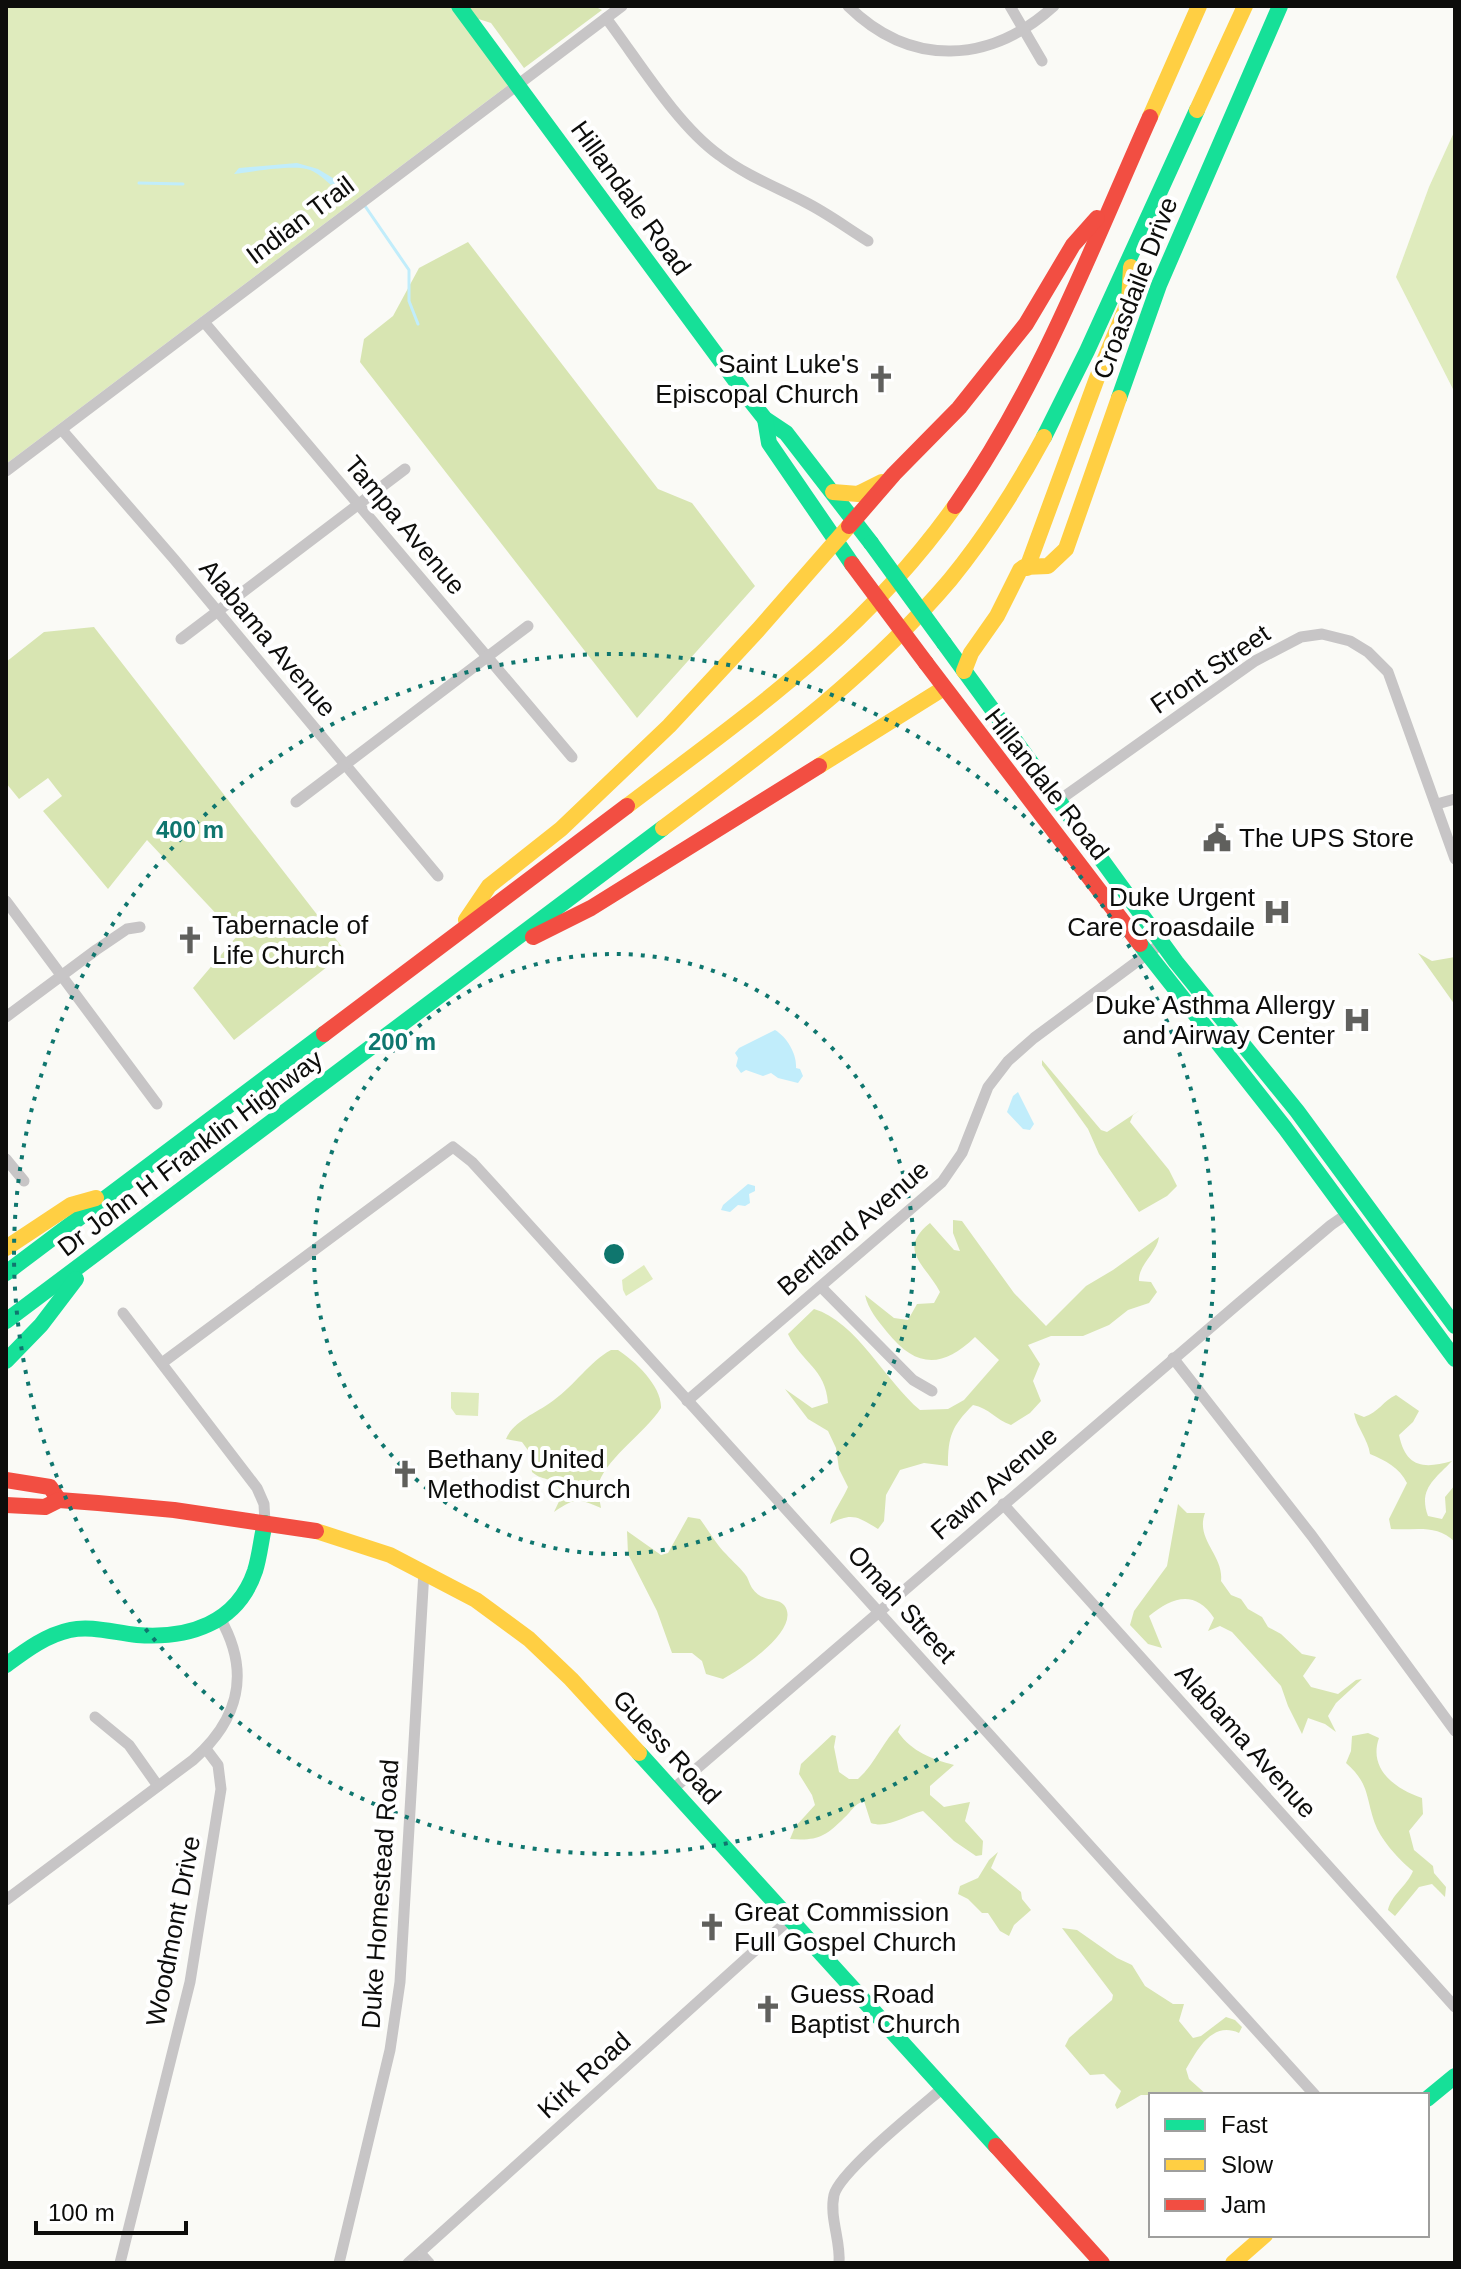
<svg xmlns="http://www.w3.org/2000/svg" width="1461" height="2269" font-family="Arial,sans-serif">
<style>
.green{fill:#dfebbd}
.forest{fill:#d8e5b2}
.water{fill:#c1edfb}
.lines{fill:none;stroke-linecap:round;stroke-linejoin:round}
.stream{stroke:#c1edfb;stroke-width:3}
.street{stroke:#c7c5c6;stroke-width:11}
.fast{stroke:#16e098;stroke-width:16}
.slow{stroke:#ffcf43;stroke-width:16}
.jam{stroke:#f24e42;stroke-width:16}
.fast-bridge{stroke:#16e098;stroke-width:16}
.jam-bridge{stroke:#f24e42;stroke-width:16}
.ring{fill:none;stroke:#0f766e;stroke-width:4;stroke-dasharray:4 8}
.labels{text-anchor:middle;dominant-baseline:central;stroke-width:8;stroke-linejoin:round;paint-order:stroke}
.street-label{font-size:26px;fill:#0d0d0b;stroke:#fff}
.poi-label{font-size:26px;fill:#0d0d0b;stroke:#fff;text-anchor:start}
.centre{fill:#0f766e;stroke:#fff;stroke-width:4}
.ring-label{font-size:24px;text-anchor:middle;font-weight:bold;fill:#0f766e;stroke:#fff;stroke-width:8;stroke-linejoin:round;paint-order:stroke}
</style>
<rect width="100%" height="100%" fill="#fafaf6"/>
<g class="green">
<polygon points="6,6 454,6 511,83 6,464"/>
<polygon points="1455,130 1455,393 1396,277 1429,187"/>
<polygon points="644,1265 653,1279 626,1296 623,1290 622,1280"/>
<polygon points="451,1392 479,1393 478,1416 456,1415 451,1408"/>
</g>
<g class="forest">
<polygon points="463,6 594,6 602,10 524,68 491,23 469,16"/>
<polygon points="468,242 658,489 692,503 755,586 637,718 360,362 364,339 393,316 419,268"/>
<polygon points="94,627 346,952 234,1040 193,988 237,936 147,840 108,889 43,811 62,796 48,778 19,799 6,783 6,662 44,632"/>
<polygon points="1418,953 1432,961 1455,957 1455,1005"/>
<polygon points="1042,1060 1101,1130 1107,1132 1140,1110 1133,1115 1130,1122 1169,1170 1177,1186 1167,1196 1139,1212 1099,1154 1088,1129 1042,1065"/>
<path d="M953 1220 962 1221 1014 1293 1046 1326 1086 1286 1113 1270 1159 1237C1157 1253 1138 1265 1139 1281L1151 1282 1157 1292 1149 1303 1128 1310 1109 1325 1083 1336H1051L1028 1345 1040 1364 1033 1381 1041 1401 1030 1413 1011 1425C996 1420 989 1408 973 1405 952 1426 948 1436 948 1466L924 1463 900 1470 886 1495 884 1521 878 1529C858 1517 852 1512 830 1524 832 1513 843 1499 848 1487L839 1469 836 1448 828 1431 808 1419 785 1389 812 1408 828 1403C826 1369 801 1362 788 1334L814 1309C856 1321 886 1382 920 1410L948 1409 964 1400 999 1360 975 1337C942 1369 916 1368 887 1332 878 1321 868 1309 865 1295L894 1318 908 1320 917 1304 934 1303 940 1292C926 1265 896 1250 930 1223L954 1250 960 1251 953 1233Z"/>
<path d="M611 1350H618C635 1361 662 1386 661 1408 645 1433 610 1455 599 1482 596 1490 600 1500 601 1508 577 1499 578 1496 554 1512L562 1495C555 1474 544 1483 532 1472L530 1453 522 1442 506 1439C514 1420 539 1412 554 1400 575 1385 589 1362 611 1350Z"/>
<path d="M1396 1395 1419 1411 1413 1422 1399 1435C1406 1468 1424 1469 1452 1461 1435 1479 1418 1489 1428 1516L1442 1519 1446 1512 1445 1497 1455 1485V1542C1436 1523 1414 1531 1391 1529L1389 1519 1407 1483C1399 1467 1386 1461 1370 1454 1368 1439 1357 1428 1354 1413L1364 1417C1378 1413 1384 1400 1396 1395Z"/>
<path d="M1178 1504 1187 1513H1205C1195 1540 1224 1555 1221 1581L1231 1595 1241 1599 1248 1609 1262 1617 1268 1627 1281 1634 1302 1654 1316 1657 1303 1676 1311 1687 1338 1694 1356 1680 1362 1679 1336 1703 1328 1716 1336 1732 1325 1724 1308 1718 1302 1734 1288 1706 1281 1686 1232 1632 1220 1626 1208 1631 1214 1618C1195 1589 1172 1597 1149 1616L1162 1648 1148 1644 1130 1625 1134 1611 1167 1566Z"/>
<path d="M688 1517 700 1519C709 1531 716 1544 726 1554 733 1562 742 1569 747 1577 749 1581 750 1585 752 1588 762 1603 777 1597 784 1605 803 1629 740 1670 723 1679L706 1674 702 1661 692 1653H672L657 1611 628 1554 627 1531 661 1555 668 1553Z"/>
<path d="M901 1724 898 1732C912 1752 932 1759 954 1765L930 1786V1795L944 1807 970 1802 965 1821 983 1841 982 1855 976 1856 954 1841 923 1811C906 1815 888 1829 871 1823L864 1801C853 1805 852 1811 844 1818 825 1837 817 1841 790 1839L795 1827 815 1805 812 1795 799 1774 801 1764 832 1735 836 1736 834 1747 839 1772 849 1779H858C876 1763 883 1740 901 1724Z"/>
<path d="M1368 1733 1379 1738C1368 1769 1395 1789 1422 1798L1423 1814 1409 1831 1414 1850 1433 1866 1434 1873 1446 1887 1445 1897 1432 1884 1419 1887 1395 1916 1388 1910C1391 1895 1407 1886 1413 1871 1401 1862 1382 1841 1376 1826 1365 1798 1371 1785 1346 1763L1351 1751 1352 1736Z"/>
<polygon points="998,1852 991,1868 1021,1892 1022,1899 1031,1910 1014,1925 1009,1936 1000,1931 988,1913 982,1913 968,1899 958,1894 960,1886 978,1878 989,1860"/>
<path d="M1062 1928 1077 1930 1117 1958 1132 1965 1145 1986 1173 2004H1184L1179 2021 1193 2038 1201 2036 1226 2017 1235 2020 1242 2027 1239 2033C1212 2021 1198 2049 1186 2069L1189 2079 1207 2095H1141L1117 2109 1115 2105 1121 2091 1104 2074 1090 2075 1065 2046 1069 2038 1112 2000 1113 1995Z"/>
</g>
<g class="water">
<path d="M297 163 318 169 336 180 331 185C325 180 318 173 310 170 295 164 251 172 234 174L239 168Z"/>
<path d="M775 1030C787 1037 797 1054 796 1068L800 1069 803 1076 798 1083 778 1078 771 1073 763 1076 746 1070 741 1073 736 1066 738 1058 735 1053 739 1048Z"/>
<polygon points="1018,1092 1034,1124 1030,1130 1023,1129 1007,1112 1013,1096"/>
<polygon points="748,1184 755,1186 755,1191 749,1194 750,1203 745,1206 738,1205 730,1212 721,1210 723,1205"/>
</g>
<g class="lines">
<g class="stream">
<polyline points="330,181 354,194"/>
<polyline points="139,183 183,184"/>
<polyline points="365,206 409,270 409,301 418,324"/>
</g>
<g class="street">
<path d="M848 6C911 68 990 64 1054 6"/>
<polyline points="1010,6 1042,61"/>
<path d="M606 18C638 60 676 124 719 155 745 175 776 187 805 202 827 213 847 228 868 241"/>
<polyline points="204,322 572,757"/>
<polyline points="62,430 174,559 438,876"/>
<polyline points="6,471 622,6"/>
<polyline points="181,639 405,469"/>
<polyline points="1058,801 1255,661 1301,637 1322,634 1350,641 1368,652 1388,672 1455,859"/>
<polyline points="296,802 528,626"/>
<polyline points="1437,804 1455,799"/>
<polyline points="6,901 157,1104"/>
<polyline points="6,1017 96,950 127,929 140,927"/>
<polyline points="6,1159 24,1181"/>
<polyline points="821,1287 913,1380 932,1391"/>
<polyline points="123,1313 257,1488 264,1504 265,1523"/>
<polyline points="1173,1358 1312,1536 1455,1731"/>
<polyline points="162,1363 453,1147 472,1162 493,1185 1315,2095"/>
<polyline points="687,1401 942,1182 962,1153 988,1087 1008,1061 1034,1038 1162,943"/>
<polyline points="1003,1504 1455,2007"/>
<polyline points="95,1717 129,1745 158,1786"/>
<polyline points="673,1789 1239,1303 1331,1225 1347,1214"/>
<path d="M6 1900 193 1760C239 1720 251 1672 220 1618"/>
<polyline points="420,2253 429,2263"/>
<polyline points="120,2263 190,1982 221,1789 218,1765 206,1749"/>
<polyline points="339,2263 390,2050 400,1982 424,1571"/>
<polyline points="408,2263 790,1919"/>
<path d="M839 2263C841 2241 829 2217 834 2195 839 2172 922 2106 944 2087"/>
</g>
<g class="fast">
<polyline points="459,6 746,395 765,419 786,433 871,543"/>
<polyline points="1119,398 1159,285 1280,6"/>
<polyline points="765,419 769,443 852,564"/>
<polyline points="1044,437 1087,351 1197,110"/>
<polyline points="944,643 1176,962 1297,1111 1455,1326"/>
<polyline points="1140,944 1285,1128 1455,1359"/>
<polyline points="6,1273 324,1034"/>
<polyline points="6,1321 663,828"/>
<polyline points="6,1361 41,1325 76,1279"/>
<path d="M6 1665C25 1651 46 1635 70 1630 91 1625 115 1633 137 1635 188 1639 237 1624 255 1571 260 1555 261 1539 265 1523"/>
<polyline points="639,1753 996,2146"/>
<polyline points="1427,2099 1455,2076"/>
</g>
<g class="slow">
<polyline points="1197,110 1245,6"/>
<polyline points="1150,117 1199,6"/>
<polyline points="833,492 858,494 882,482"/>
<polyline points="1027,568 1097,378 1129,301 1131,267"/>
<polyline points="964,671 971,653 997,616 1020,570 1024,567 1048,566 1066,549 1119,398"/>
<polyline points="819,766 944,688"/>
<path d="M627 806C750 713 864 634 955 506"/>
<path d="M663 828C764 752 867 678 950 580 986 536 1017 487 1044 437"/>
<polyline points="466,920 489,886 561,829 669,726 758,630 849,526"/>
<polyline points="6,1248 71,1205 96,1198"/>
<polyline points="316,1531 390,1555 476,1600 529,1639 571,1679 639,1753"/>
<polyline points="1233,2263 1265,2235"/>
</g>
<g class="jam">
<path d="M955 506C1039 387 1091 249 1150 117"/>
<polyline points="849,526 894,474 959,408 1026,324 1073,245 1097,218"/>
<polyline points="926,663 1140,944"/>
<polyline points="533,937 591,908 819,766"/>
<polyline points="324,1034 627,806"/>
<polyline points="6,1480 50,1487 59,1500"/>
<polyline points="6,1505 45,1507 59,1500 98,1503 174,1510 316,1531"/>
<polyline points="996,2146 1102,2263"/>
</g>
<polyline class="fast-bridge" points="871,543 944,643"/>
<polyline class="jam-bridge" points="852,564 926,663"/>
</g>
<g class="ring">
<circle cx="614" cy="1254" r="300"/>
<circle cx="614" cy="1254" r="600"/>
</g>
<defs>
<symbol id="church-bare" viewBox="-9 -9 18 18"><path d="M-1.2-6h2.4v3.5h3.3v2.4h-3.3V6h-2.4V-.1h-3.3v-2.4h3.3Z" fill="#60605d" stroke="#fff" stroke-width="2.5" paint-order="stroke"/></symbol>
<symbol id="civic-bare" viewBox="-9 -9 18 18"><path d="M-.6-6.5H3V-4.5H.6V-3L4-1V1h2V6H-6V1h2V-1L-.6-3ZM-1.2 2.5V6h2.4V2.5Z" fill="#60605d" stroke="#fff" stroke-width="2.5" paint-order="stroke"/></symbol>
<symbol id="hospital-bare" viewBox="-9 -9 18 18"><path d="M-5-5h3v3.5h4V-5h3V5h-3V1.5h-4V5h-3Z" fill="#60605d" stroke="#fff" stroke-width="2.5" paint-order="stroke"/></symbol>
</defs>
<g fill-rule="evenodd">
<use href="#church-bare" x="861" y="359" width="40" height="40"/>
<use href="#civic-bare" x="1197" y="818" width="40" height="40"/>
<use href="#hospital-bare" x="1257" y="892" width="40" height="40"/>
<use href="#church-bare" x="170" y="920" width="40" height="40"/>
<use href="#hospital-bare" x="1337" y="1000" width="40" height="40"/>
<use href="#church-bare" x="385" y="1454" width="40" height="40"/>
<use href="#church-bare" x="692" y="1907" width="40" height="40"/>
<use href="#church-bare" x="748" y="1989" width="40" height="40"/>
</g>
<g class="labels">
<g class="street-label">
<text transform="translate(631 198) rotate(54)">Hillandale Road</text>
<text transform="translate(300 220) rotate(-37)">Indian Trail</text>
<text transform="translate(1135 288) rotate(-69)">Croasdaile Drive</text>
<text transform="translate(405 525) rotate(50)">Tampa Avenue</text>
<text transform="translate(268 638) rotate(50)">Alabama Avenue</text>
<text transform="translate(1210 669) rotate(-34)">Front Street</text>
<text transform="translate(1047 784) rotate(52)">Hillandale Road</text>
<text transform="translate(190 1153) rotate(-37)">Dr John H Franklin Highway</text>
<text transform="translate(853 1228) rotate(-41)">Bertland Avenue</text>
<text transform="translate(994 1483) rotate(-41)">Fawn Avenue</text>
<text transform="translate(902 1604) rotate(48)">Omah Street</text>
<text transform="translate(1246 1741) rotate(48)">Alabama Avenue</text>
<text transform="translate(667 1747) rotate(47)">Guess Road</text>
<text transform="translate(380 1894) rotate(-86)">Duke Homestead Road</text>
<text transform="translate(173 1931) rotate(-79)">Woodmont Drive</text>
<text transform="translate(584 2075) rotate(-42)">Kirk Road</text>
</g>
<g class="poi-label">
<text x="859" y="364" text-anchor="end">Saint Luke's<tspan x="859" dy="30">Episcopal Church</tspan></text>
<text x="1239" y="838">The UPS Store</text>
<text x="1255" y="897" text-anchor="end">Duke Urgent<tspan x="1255" dy="30">Care Croasdaile</tspan></text>
<text x="212" y="925">Tabernacle of<tspan x="212" dy="30">Life Church</tspan></text>
<text x="1335" y="1005" text-anchor="end">Duke Asthma Allergy<tspan x="1335" dy="30">and Airway Center</tspan></text>
<text x="427" y="1459">Bethany United<tspan x="427" dy="30">Methodist Church</tspan></text>
<text x="734" y="1912">Great Commission<tspan x="734" dy="30">Full Gospel Church</tspan></text>
<text x="790" y="1994">Guess Road<tspan x="790" dy="30">Baptist Church</tspan></text>
</g>
</g>
<circle cx="614" cy="1254" r="12" class="centre"/>
<g class="ring-label">
<text x="190" y="838">400 m</text>
<text x="402" y="1050">200 m</text>
</g>
<rect width="1461" height="2269" fill="none" stroke="#0d0d0b" stroke-width="16"/>
<rect x="1149" y="2093" width="280" height="144" fill="#ffffff" stroke="#9e9e9d" stroke-width="2"/>
<rect x="1165" y="2119" width="40" height="12" fill="#16e098" stroke="#9e9e9d" stroke-width="2"/>
<text x="1221" y="2133" font-size="24" fill="#0d0d0b">Fast</text>
<rect x="1165" y="2159" width="40" height="12" fill="#ffcf43" stroke="#9e9e9d" stroke-width="2"/>
<text x="1221" y="2173" font-size="24" fill="#0d0d0b">Slow</text>
<rect x="1165" y="2199" width="40" height="12" fill="#f24e42" stroke="#9e9e9d" stroke-width="2"/>
<text x="1221" y="2213" font-size="24" fill="#0d0d0b">Jam</text>
<path d="M36 2221v12h150v-12" fill="none" stroke="#0d0d0b" stroke-width="4"/>
<text x="48" y="2221" font-size="24" fill="#0d0d0b" stroke="#ffffff" stroke-width="6" paint-order="stroke">100 m</text>
</svg>
